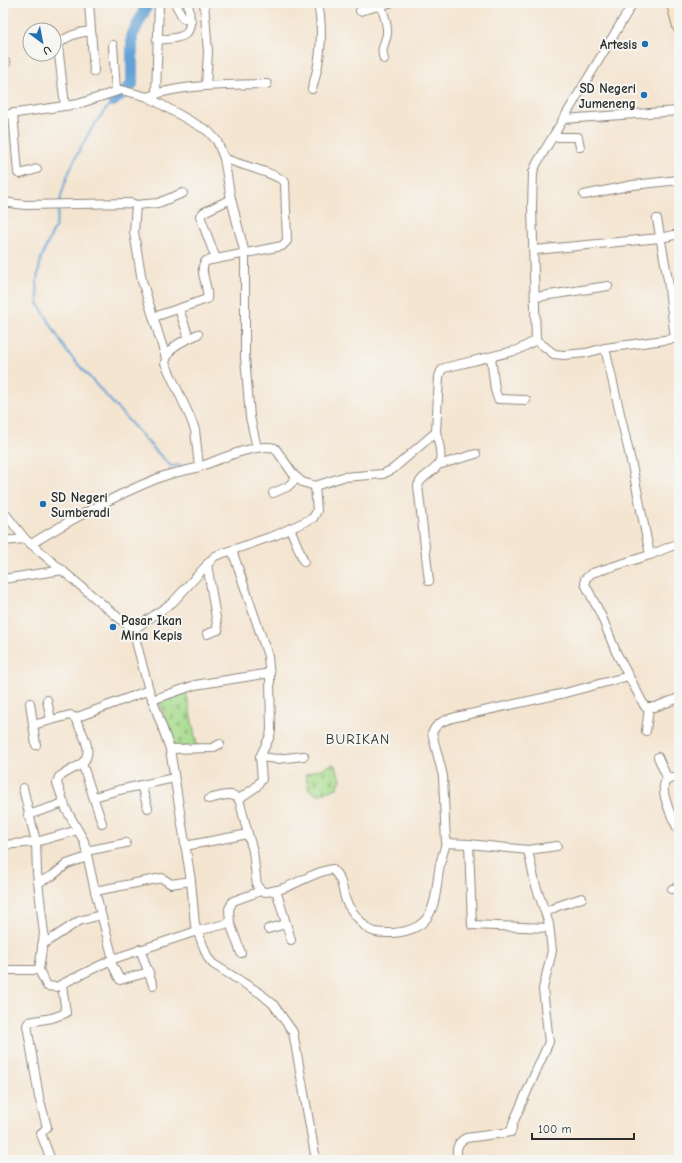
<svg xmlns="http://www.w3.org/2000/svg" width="682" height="1163" font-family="'Comic Neue',sans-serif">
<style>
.cemetery{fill:url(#cemetery-stones);stroke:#69845c}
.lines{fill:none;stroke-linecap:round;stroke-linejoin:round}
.stream{stroke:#64a2d6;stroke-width:2}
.river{stroke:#64a2d6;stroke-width:12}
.minor-casing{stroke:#90887e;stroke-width:10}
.secondary-casing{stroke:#90887e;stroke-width:13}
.minor{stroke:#fff;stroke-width:8}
.secondary{stroke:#f9e7c3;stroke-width:11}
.poi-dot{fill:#1f6fb2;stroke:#f6f6f2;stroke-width:1.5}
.labels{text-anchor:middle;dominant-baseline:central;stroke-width:4;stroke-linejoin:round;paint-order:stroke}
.poi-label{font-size:13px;font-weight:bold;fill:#2b2b2b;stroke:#f6f6f2;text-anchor:end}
.neighbourhood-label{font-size:14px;letter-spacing:1px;fill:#2b2b2b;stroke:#f6f6f2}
</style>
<defs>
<pattern id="cemetery-stones" width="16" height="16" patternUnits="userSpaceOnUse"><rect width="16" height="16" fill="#a7dc8c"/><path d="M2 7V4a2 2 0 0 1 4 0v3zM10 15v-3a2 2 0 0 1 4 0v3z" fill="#90bd79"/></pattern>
</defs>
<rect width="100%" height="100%" fill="#f6f6f2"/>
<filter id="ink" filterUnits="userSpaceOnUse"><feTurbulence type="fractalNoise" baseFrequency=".025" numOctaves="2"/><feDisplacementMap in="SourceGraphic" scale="8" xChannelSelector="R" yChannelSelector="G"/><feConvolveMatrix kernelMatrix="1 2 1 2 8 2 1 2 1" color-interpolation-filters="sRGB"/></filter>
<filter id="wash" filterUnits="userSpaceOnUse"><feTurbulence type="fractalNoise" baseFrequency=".012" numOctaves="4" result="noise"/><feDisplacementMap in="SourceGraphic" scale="16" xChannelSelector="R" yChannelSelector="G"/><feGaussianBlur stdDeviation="0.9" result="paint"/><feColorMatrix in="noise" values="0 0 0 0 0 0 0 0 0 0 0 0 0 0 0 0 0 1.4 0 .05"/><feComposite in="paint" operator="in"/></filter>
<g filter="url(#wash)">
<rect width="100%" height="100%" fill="#f4e5d1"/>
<g class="cemetery">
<polygon points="186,691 197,746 176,748 159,701"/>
<polygon points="334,764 341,779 337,788 317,795 309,789 305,774"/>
</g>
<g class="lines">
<g class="stream">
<path d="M60 201C66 170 91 124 113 101"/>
<polyline points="59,208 56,225 41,258 37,280 38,303 67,352 154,449 171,466 181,465"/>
</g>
<polyline class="river" points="113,101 132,85 132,36 148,3"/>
</g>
</g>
<g filter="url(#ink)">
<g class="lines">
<defs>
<g id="minor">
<polyline points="89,3 94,71"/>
<polyline points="175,3 183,18 191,21"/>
<polyline points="204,3 208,52 206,86"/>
<path d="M381 6C384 14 388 25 387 34 385 44 380 49 384 59"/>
<polyline points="360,11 390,3"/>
<path d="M157 40C190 37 193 36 188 3"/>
<polyline points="113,45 116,91"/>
<polyline points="3,64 6,63"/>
<path d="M312 89C321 60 324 33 318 3"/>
<polyline points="156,94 159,3"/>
<path d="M148 97C177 84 234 85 267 84"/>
<path d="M65 106 58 46C64 36 80 32 91 31"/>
<polyline points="13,113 18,173 20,174 37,169"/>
<polyline points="3,115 78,104 121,90 148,97 208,131 217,141 224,158 231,199 245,254 245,357 250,417 257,448"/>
<polyline points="563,119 679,111"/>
<polyline points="553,137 578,137 580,147"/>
<polyline points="584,195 633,185 679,180"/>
<polyline points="3,202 25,205 131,203 136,205 134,232 142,281 166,358"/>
<polyline points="136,205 158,203 183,193"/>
<polyline points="657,219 668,280 675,339"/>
<polyline points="535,250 660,238 679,234"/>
<polyline points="216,259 200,216 204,212 231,199"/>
<polyline points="536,297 608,286"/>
<polyline points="179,309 189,338"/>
<path d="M154 317 207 299C210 288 197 269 206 261L282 246 287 241 285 182C272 171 241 166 224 158"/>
<path d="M198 334C183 342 169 344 165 363L190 417 195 430 199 467"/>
<polyline points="536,340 532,208 533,172 537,163 633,3"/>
<polyline points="536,340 554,354 564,355 586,353 605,348 679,338"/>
<polyline points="605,348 633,470 650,555"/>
<polyline points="491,357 495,390 498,399 526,400"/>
<polyline points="438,465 476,454"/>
<polyline points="273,493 287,487 297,478"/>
<polyline points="3,511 25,539 133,630 149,690 170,749 191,881 195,925 208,958 213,964 260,993 273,1004 293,1032 316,1160"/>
<polyline points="290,528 304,562"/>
<polyline points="3,541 25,539"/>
<polyline points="679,543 650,555 592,573 585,579 585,584 601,615 616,652 645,707 655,707 679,698"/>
<path d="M31 544C72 519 115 495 161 477 174 472 188 471 202 466 220 459 256 443 275 448L294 475 302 482 315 486 343 477 383 474 393 469 436 432 439 377 441 371 444 368 518 350 536 340"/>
<polyline points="232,550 268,656 270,679 271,730 270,736 260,757 262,779 256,787 239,799"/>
<polyline points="3,579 63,570"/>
<path d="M429 581 418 486C421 474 437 473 440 460 442 452 438 440 436 432"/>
<polyline points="133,630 173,602 215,556 276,535 313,518 317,511 315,486"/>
<polyline points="207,634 218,630 207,564"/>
<polyline points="47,700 51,720"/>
<polyline points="152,700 195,685 270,673"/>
<polyline points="30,703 36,745"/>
<polyline points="33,725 70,715 75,718"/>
<polyline points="646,731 649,708"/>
<polyline points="170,749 212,748 220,744"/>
<polyline points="260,757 277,759 304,756"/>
<polyline points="658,757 668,780"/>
<polyline points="82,763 102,823"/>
<path d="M679 779C648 771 673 820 679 831"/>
<polyline points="141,785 148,808"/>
<path d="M23 788 36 842 37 873 44 934 39 970 47 986 56 987 113 959 95 891 84 841 66 809 57 783 59 777C66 772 74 769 81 764 96 753 81 731 75 718L149 690"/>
<polyline points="94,797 119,790 174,778"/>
<path d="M209 799C218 797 232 791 239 799L248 834"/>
<polyline points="28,815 64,803"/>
<path d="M446 843 443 776 432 733C437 722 445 720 456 717L565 693 629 676"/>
<polyline points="469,844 472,925 549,928"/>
<polyline points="3,845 36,842 78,830"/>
<path d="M185 846 248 834 253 851 257 886 263 892C288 892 308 873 332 869 343 879 342 889 346 901 349 909 357 917 363 924 371 934 381 933 393 933 438 930 434 899 440 864 442 857 444 850 446 843L469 844 528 850 535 883 549 924 552 951 543 989 549 1042 513 1123 511 1132 466 1138C456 1143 456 1150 458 1160"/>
<polyline points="528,850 557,846"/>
<polyline points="86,851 126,843"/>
<polyline points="39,882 52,876 67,864 87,857"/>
<polyline points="672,889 679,887"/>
<polyline points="276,890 291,940"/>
<polyline points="95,891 162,878 171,884 191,881"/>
<polyline points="546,912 558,906 582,898"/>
<polyline points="230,923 241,953"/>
<polyline points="268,929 286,924"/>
<polyline points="42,945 79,921 101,915"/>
<polyline points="140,949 153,985"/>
<polyline points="113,959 197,931 230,923 229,909 233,901 261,891"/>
<polyline points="110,960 120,980 149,972"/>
<polyline points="3,970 39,970"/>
<polyline points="51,1160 41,1134 47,1127 39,1097 27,1025 29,1022 52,1018 66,1013 62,985"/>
</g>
<polyline id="secondary" points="672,3 679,28"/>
</defs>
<use href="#minor" class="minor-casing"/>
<use href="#secondary" class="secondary-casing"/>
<use href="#minor" class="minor"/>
<use href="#secondary" class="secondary"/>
</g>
</g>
<g class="poi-dot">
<circle cx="645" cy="44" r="4"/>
<circle cx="644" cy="95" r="4"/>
<circle cx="43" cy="504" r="4"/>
<circle cx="113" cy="627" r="4"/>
</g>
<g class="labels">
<g class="poi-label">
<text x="637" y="44">Artesis</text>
<text x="636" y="88">SD Negeri<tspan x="636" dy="15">Jumeneng</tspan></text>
<text x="51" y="497" text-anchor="start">SD Negeri<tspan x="51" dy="15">Sumberadi</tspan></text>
<text x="121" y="620" text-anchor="start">Pasar Ikan<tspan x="121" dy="15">Mina Kepis</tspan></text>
</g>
<g class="neighbourhood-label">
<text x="358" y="739">BURIKAN</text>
</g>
</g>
<rect width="682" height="1163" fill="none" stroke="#f6f6f2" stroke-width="16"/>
<g transform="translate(42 42) rotate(148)"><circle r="19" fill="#f6f6f2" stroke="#a5a5a2"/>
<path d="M0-3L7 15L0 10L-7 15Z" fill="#1f6fb2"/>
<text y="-6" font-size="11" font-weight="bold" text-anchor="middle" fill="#2b2b2b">U</text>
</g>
<path d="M532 1133v6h102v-6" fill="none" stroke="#2b2b2b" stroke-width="2"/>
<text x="538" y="1133" font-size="12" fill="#2b2b2b" stroke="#f6f6f2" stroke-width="3" paint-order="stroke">100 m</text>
</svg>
